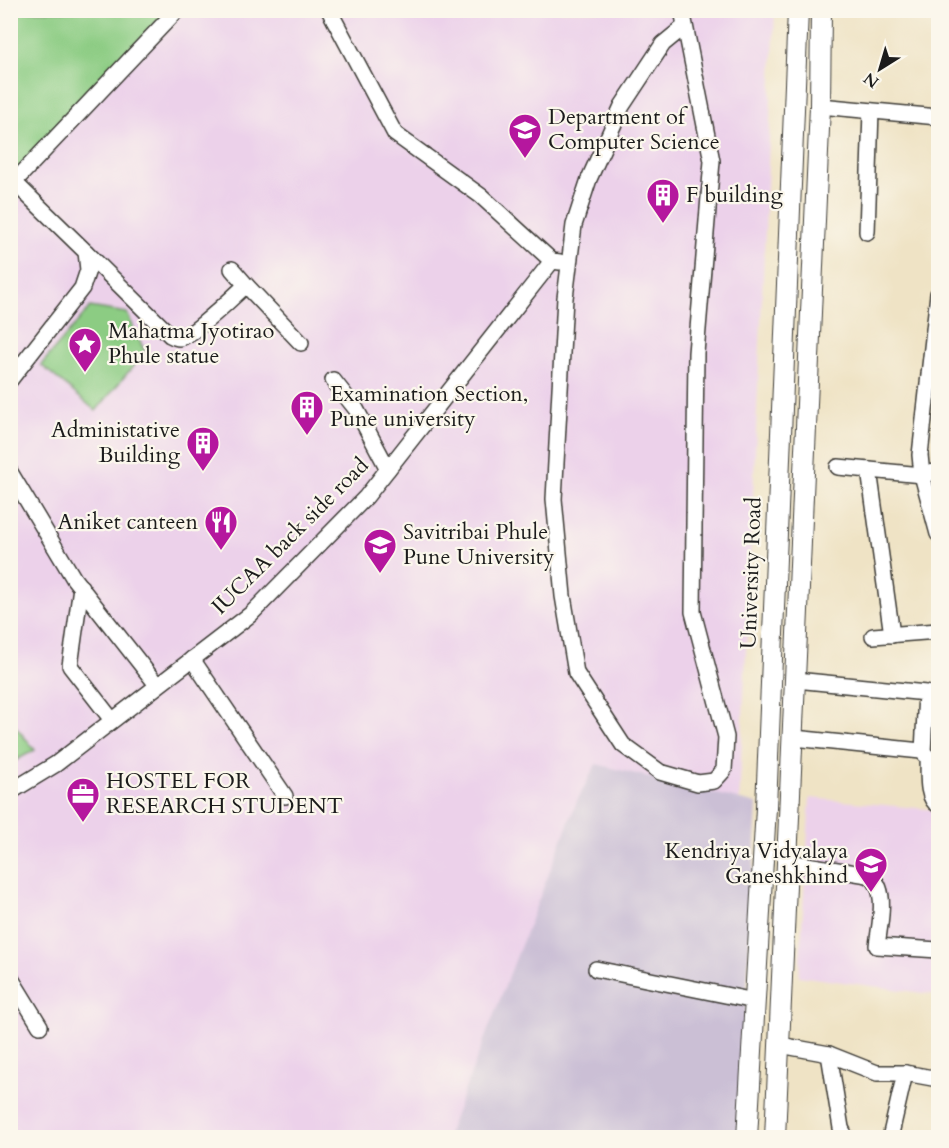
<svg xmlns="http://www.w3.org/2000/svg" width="949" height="1148" font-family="Cardo,serif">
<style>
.built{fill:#ecd1ea}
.industrial{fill:#cbbfd5}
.green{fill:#8ccc83;stroke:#547450;stroke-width:1.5}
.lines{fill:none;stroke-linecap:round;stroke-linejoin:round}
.minor-casing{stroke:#3c3a35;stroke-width:18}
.major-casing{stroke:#3c3a35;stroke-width:22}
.minor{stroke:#fff;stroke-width:15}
.major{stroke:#fff;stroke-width:20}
.labels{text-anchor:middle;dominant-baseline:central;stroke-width:4.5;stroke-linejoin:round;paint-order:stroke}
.poi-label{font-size:22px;fill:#1c1c1c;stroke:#fbf7ec;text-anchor:start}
.street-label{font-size:22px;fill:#1c1c1c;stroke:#fbf7ec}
</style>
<rect width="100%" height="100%" fill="#fbf7ec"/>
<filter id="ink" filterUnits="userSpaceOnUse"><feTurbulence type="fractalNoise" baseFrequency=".0167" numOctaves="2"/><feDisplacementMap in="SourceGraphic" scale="12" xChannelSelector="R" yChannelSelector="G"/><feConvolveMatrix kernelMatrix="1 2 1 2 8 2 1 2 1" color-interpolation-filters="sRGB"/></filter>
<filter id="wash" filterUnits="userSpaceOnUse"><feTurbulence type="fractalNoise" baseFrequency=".008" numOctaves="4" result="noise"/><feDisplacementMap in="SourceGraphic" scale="24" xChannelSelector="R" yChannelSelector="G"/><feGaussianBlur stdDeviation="1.35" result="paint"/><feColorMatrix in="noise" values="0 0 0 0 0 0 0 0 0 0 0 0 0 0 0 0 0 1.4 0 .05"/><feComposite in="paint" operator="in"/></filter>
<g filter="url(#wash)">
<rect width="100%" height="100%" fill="#efe3c5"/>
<g class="built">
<polygon points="10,11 775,11 724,1137 11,1137"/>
<polygon points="810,798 938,810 938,995 799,976"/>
</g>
<polygon class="industrial" points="596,764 757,804 739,1137 446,1138 577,801"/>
<g class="green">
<polygon points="11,11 168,11 11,178"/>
<polygon points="90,307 127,313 145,352 96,411 41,365"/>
<polygon points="11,721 35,750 11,763 10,763"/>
</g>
</g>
<g filter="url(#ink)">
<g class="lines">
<defs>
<g id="minor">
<polyline points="329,10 395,134 481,196 552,261 560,262"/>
<polyline points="682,10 712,161 696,353 693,612 726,737 724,770 714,781 698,783 660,772 623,745 576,673 563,596 554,499 565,298 574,225 589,179 622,106 663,44 685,26"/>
<polyline points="820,106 938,117"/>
<polyline points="10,178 86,252 88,270 82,288 10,380"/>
<polyline points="14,182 177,10"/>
<polyline points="867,232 871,111"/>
<path d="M86 252 170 335C172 336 176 338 179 338 191 338 235 295 246 285L301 343"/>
<polyline points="232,269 246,285"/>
<polyline points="938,294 920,455 922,475 938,534"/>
<polyline points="333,380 356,409 388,469"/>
<polyline points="838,467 922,475 938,471"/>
<polyline points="869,470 892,635"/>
<polyline points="10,472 74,579 157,685"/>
<polyline points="81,587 70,666 112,720"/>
<polyline points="873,636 938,631"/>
<polyline points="192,659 285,796"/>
<polyline points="796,680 926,693 923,752"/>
<path d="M794 738 921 751 928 757C929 771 925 798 938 805"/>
<polyline points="10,792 56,764 251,614 366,497 552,261"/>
<path d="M788 862 868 875C890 887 879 926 877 946L938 950"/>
<polyline points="596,969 755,1001"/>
<polyline points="10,977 40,1026"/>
<polyline points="780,1045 829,1054 877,1073 905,1073 938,1079"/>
<polyline points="829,1054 841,1128 846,1138"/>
<polyline points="890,1138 905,1073"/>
</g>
<g id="major">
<polyline points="747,1138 766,808 798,10"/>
<polyline points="775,1138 820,106 821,10"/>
</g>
</defs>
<use href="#minor" class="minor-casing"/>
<use href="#major" class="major-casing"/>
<use href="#minor" class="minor"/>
<use href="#major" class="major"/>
</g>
</g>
<defs>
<symbol id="university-pin" viewBox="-11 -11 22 30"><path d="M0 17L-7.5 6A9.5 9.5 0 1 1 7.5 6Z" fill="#b5179e" stroke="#fbf7ec"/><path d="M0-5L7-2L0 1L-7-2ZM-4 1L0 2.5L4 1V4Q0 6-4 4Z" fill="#fff"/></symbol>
<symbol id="building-pin" viewBox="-11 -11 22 30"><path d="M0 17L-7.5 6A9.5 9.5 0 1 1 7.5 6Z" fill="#b5179e" stroke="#fbf7ec"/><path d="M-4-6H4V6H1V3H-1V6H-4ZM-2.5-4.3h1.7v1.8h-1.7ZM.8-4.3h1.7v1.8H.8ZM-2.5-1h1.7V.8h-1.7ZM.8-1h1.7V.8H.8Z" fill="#fff"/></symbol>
<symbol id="sight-pin" viewBox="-11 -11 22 30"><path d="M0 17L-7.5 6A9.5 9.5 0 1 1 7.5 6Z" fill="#b5179e" stroke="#fbf7ec"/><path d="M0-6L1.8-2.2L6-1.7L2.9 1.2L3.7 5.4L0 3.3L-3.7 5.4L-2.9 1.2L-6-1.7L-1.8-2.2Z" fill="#fff"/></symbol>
<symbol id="restaurant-pin" viewBox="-11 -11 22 30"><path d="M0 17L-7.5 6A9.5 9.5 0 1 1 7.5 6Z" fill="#b5179e" stroke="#fbf7ec"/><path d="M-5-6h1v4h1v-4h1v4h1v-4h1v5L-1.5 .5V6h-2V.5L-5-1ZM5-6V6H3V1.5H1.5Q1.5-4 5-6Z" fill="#fff"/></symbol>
<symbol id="office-pin" viewBox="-11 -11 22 30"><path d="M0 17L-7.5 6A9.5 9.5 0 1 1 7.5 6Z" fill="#b5179e" stroke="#fbf7ec"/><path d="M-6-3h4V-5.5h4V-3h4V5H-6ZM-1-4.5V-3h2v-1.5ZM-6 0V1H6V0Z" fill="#fff"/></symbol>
<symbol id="school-pin" viewBox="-11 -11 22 30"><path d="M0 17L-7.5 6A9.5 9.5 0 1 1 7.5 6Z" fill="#b5179e" stroke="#fbf7ec"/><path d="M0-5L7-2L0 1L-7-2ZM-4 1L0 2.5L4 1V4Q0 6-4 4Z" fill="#fff"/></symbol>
</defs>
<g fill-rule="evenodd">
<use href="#university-pin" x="506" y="111" width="38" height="52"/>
<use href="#building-pin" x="644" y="176" width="38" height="52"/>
<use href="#sight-pin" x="66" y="325" width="38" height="52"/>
<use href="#building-pin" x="288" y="388" width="38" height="52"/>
<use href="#building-pin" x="184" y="424" width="38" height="52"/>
<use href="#restaurant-pin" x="202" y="503" width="38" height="52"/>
<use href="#university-pin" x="361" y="526" width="38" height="52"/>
<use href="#office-pin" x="64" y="775" width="38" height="52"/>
<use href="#school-pin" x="852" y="845" width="38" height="52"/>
</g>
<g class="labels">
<g class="poi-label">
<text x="548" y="117">Department of<tspan x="548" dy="25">Computer Science</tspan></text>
<text x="686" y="195">F building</text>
<text x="108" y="331">Mahatma Jyotirao<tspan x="108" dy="25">Phule statue</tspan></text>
<text x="330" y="394">Examination Section,<tspan x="330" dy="25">Pune university</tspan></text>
<text x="180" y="430" text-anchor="end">Administative<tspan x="180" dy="25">Building</tspan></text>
<text x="198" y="522" text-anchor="end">Aniket canteen</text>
<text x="403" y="532">Savitribai Phule<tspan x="403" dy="25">Pune University</tspan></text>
<text x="106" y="781">HOSTEL FOR<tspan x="106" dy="25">RESEARCH STUDENT</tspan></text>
<text x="848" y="851" text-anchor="end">Kendriya Vidyalaya<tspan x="848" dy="25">Ganeshkhind</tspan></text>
</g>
<g class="street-label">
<text transform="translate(290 536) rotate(-45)">IUCAA back side road</text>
<text transform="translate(751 573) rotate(-88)">University Road</text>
</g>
</g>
<rect width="949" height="1148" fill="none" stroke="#fbf7ec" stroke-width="36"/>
<g transform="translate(880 69) rotate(217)" stroke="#fbf7ec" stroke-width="4.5" paint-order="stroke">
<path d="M0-4.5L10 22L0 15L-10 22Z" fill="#1c1c1c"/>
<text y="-9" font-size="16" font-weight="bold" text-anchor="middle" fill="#1c1c1c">N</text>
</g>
</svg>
